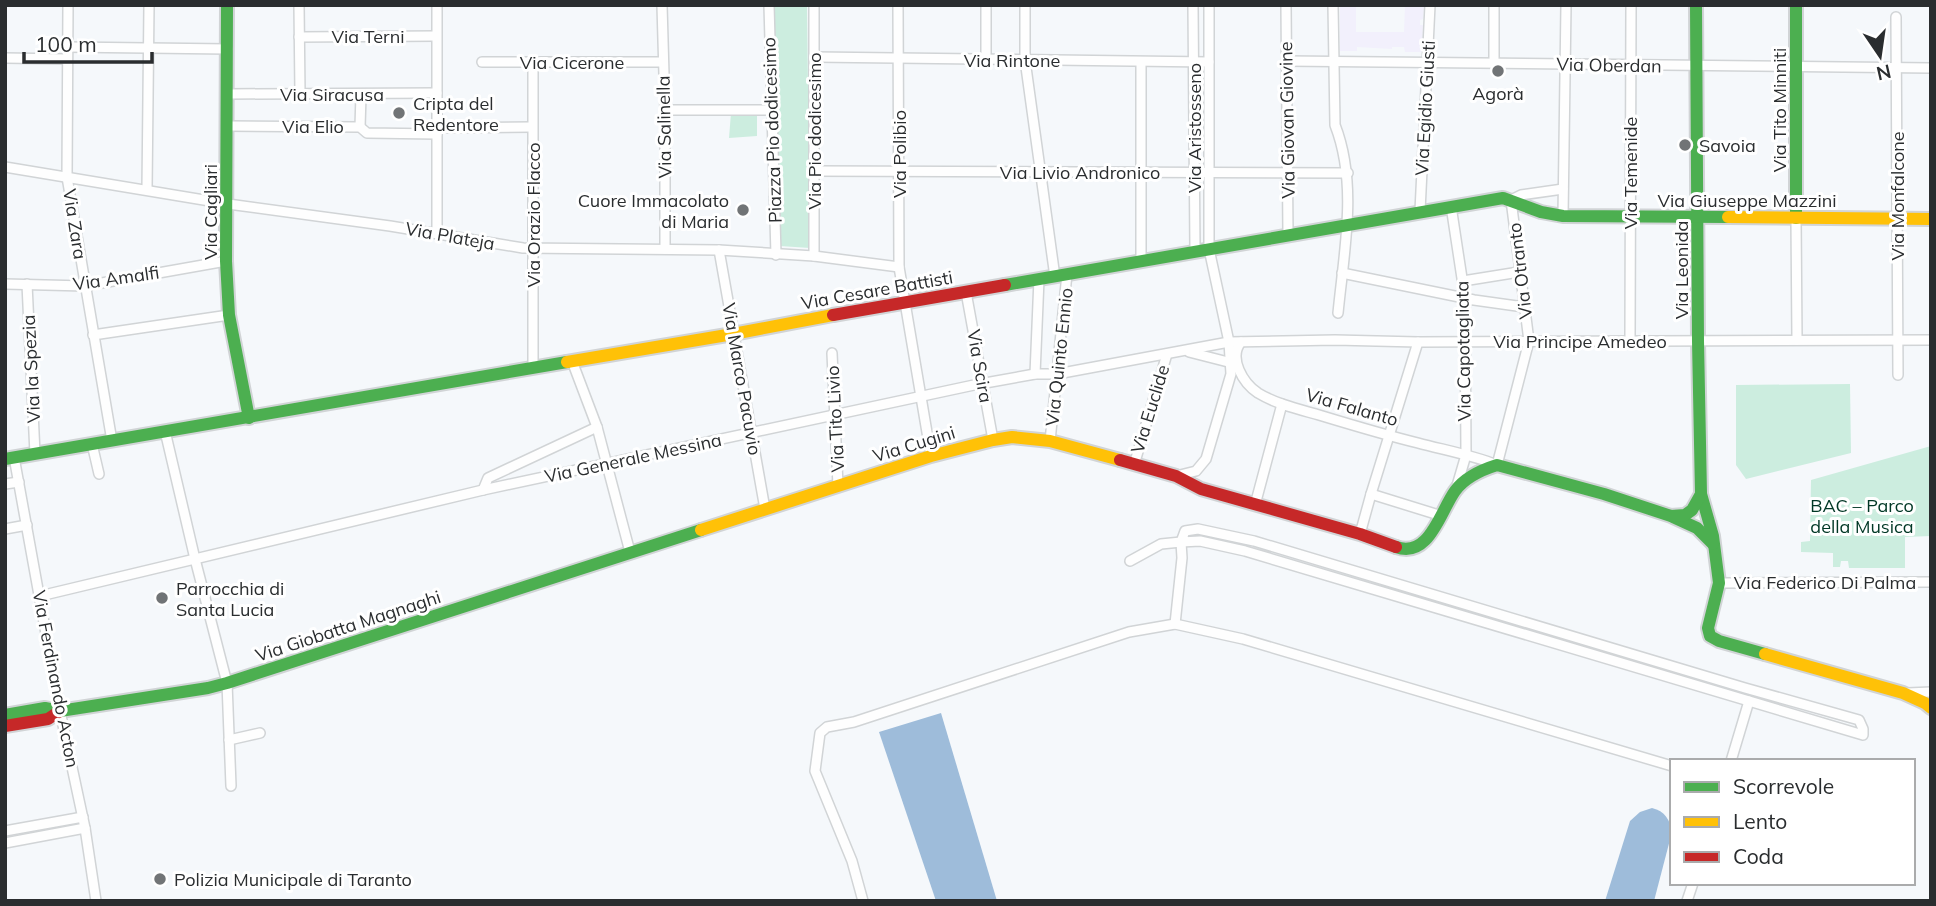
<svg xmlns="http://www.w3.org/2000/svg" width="1936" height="906" font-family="Mulish,sans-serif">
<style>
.education{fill:#f2f0fc}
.green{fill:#cceddf}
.water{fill:#9ebcda}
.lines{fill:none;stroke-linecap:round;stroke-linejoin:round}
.street-casing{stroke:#d1d4d6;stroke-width:12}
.fast-casing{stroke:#d1d4d6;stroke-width:16}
.slow-casing{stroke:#d1d4d6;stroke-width:16}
.jam-casing{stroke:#d1d4d6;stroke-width:16}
.street{stroke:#fefefe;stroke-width:9}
.fast{stroke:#4caf50;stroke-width:12}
.slow{stroke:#ffc107;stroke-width:12}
.jam{stroke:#c62828;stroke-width:12}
.poi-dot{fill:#717476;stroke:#fff;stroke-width:2.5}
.labels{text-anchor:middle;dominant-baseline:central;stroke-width:6;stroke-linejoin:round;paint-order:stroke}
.street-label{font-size:18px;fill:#2a2d2f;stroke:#fff}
.poi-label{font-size:18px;fill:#2a2d2f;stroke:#fff;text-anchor:start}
.park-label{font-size:18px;fill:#013725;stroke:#fff}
</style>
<rect width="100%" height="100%" fill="#f5f8fb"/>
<polygon class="education" points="1340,5 1356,5 1356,32 1404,32 1405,5 1424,5 1423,19 1420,20 1420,25 1423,25 1422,52 1405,52 1404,47 1392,47 1392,49 1357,47 1357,51 1340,51"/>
<g class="green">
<polygon points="773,5 807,5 810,248 780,246"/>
<polygon points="757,112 757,136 729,138 731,113"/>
<polygon points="1850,384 1851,453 1746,479 1736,465 1736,385"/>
<polygon points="1931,446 1931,536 1905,537 1905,568 1849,568 1848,561 1841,561 1840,567 1833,567 1833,553 1801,552 1801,542 1810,541 1811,480"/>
</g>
<g class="water">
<polygon points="941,713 997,901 936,901 879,732"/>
<path d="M1652 808C1665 811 1670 820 1672 832L1654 901H1605L1630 821 1640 812Z"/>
</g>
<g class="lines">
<defs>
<g id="street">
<polyline points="68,5 67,177 112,441"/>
<polyline points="299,5 300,94"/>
<polyline points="437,5 437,233"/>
<polyline points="662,5 665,110 665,249"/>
<polyline points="769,5 776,255"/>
<polyline points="898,5 899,267 931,456"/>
<polyline points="986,5 986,60"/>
<polyline points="1025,5 1025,60 1055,277"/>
<polyline points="1193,5 1195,251"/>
<polyline points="1286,5 1288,235"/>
<path d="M1333 5 1335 125C1358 184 1344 251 1338 313"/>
<polyline points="1896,17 1898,375"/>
<polyline points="299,37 436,36"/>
<polyline points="67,47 228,49"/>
<polyline points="815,57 1209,62"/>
<polyline points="5,58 67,59"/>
<polyline points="1287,61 1931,68"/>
<polyline points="482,62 663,62"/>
<polyline points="1141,62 1141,261"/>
<polyline points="1494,63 1494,5"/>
<polyline points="228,94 437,93"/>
<polyline points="665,110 771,110"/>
<polyline points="228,126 360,127 367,133 437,134"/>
<polyline points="360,127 361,95"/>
<polyline points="437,128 532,127"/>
<polyline points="5,167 228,204 390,226 523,248 719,250 814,256 899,267"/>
<polyline points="813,171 1348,173"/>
<polyline points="147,189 149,5"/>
<polyline points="1451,206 1465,298 1466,455 1456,489"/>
<polyline points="1420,211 1430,5"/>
<polyline points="1563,216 1566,5"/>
<polyline points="1796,218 1797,340"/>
<polyline points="719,250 765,509"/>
<polyline points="814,256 814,5"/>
<polyline points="1342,273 1474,300 1524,307"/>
<polyline points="1463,281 1519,272"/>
<polyline points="5,284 85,286 226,261"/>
<polyline points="27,284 35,454"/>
<polyline points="966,292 993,440"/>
<polyline points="93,335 229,315"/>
<polyline points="1630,341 1631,5"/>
<path d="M1241 342C1228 358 1243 383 1258 393 1276 404 1298 409 1319 415 1352 425 1385 435 1418 443 1444 450 1472 455 1497 465L1529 341 1511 200 1521 195 1563 189"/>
<polyline points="1189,352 1232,363"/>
<polyline points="832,353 838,486"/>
<polyline points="572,361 597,427 630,552"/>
<polyline points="533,368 533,63"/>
<polyline points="1035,374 1039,279"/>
<polyline points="165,431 195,559 227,683 231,786"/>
<polyline points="1050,441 1067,274"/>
<polyline points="92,444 99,474"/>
<polyline points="14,457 60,711 85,828 96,901"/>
<polyline points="1134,465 1167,354"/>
<polyline points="1176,476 1196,471 1206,459 1231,374 1229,342 1209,249 1209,5"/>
<polyline points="5,484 19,482"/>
<polyline points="483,490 488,478 597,427"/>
<polyline points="1371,494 1442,516"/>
<polyline points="1255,505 1282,404"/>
<polyline points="5,529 27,525"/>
<polygon points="1198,529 1254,541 1745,688 1859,720 1863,729 1863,735 1245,551 1200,541 1181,542 1185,531"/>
<polyline points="1360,534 1371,494 1418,342"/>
<polyline points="1130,561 1161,544 1181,542 1182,558 1175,624"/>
<polyline points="1719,583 1931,582"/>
<polyline points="40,596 483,490 974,385 1035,374 1057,374 1229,342 1335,340 1418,342 1931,340"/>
<polyline points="1908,693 1931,692"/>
<polyline points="229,740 260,733"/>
<polyline points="1731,761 1749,701"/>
<polyline points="5,831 83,817"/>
<polyline points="5,843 85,828"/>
<polyline points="863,901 852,861 815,771 820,733 827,727 854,722 1129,632 1175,624 1243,639 1672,766"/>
<polyline points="1687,901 1693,883"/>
</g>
<g id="fast">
<polyline points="227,5 226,261 229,315 249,418"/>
<polyline points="1696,5 1698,341 1701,494 1713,536 1719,583 1708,628 1710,636 1719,641 1765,654"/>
<polyline points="1796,5 1796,218"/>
<polyline points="1005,285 1503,198 1541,212 1563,216 1728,217"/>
<polyline points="5,459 567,362"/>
<polyline points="1673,517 1697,528 1713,544"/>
<path d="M1396 547C1429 559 1440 512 1455 491 1465 477 1481 470 1497 465L1604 494 1671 516 1685 515 1692 510 1701 494"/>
<polyline points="5,715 45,708 60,711 208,688 227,683 701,530"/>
</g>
<g id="slow">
<polyline points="1728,217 1931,219"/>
<polyline points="567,362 733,334 833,315"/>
<polyline points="701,530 931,456 993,440 1012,437 1050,441 1120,460"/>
<polyline points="1765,654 1903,693 1925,703 1931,708"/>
</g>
<g id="jam">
<polyline points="833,315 1005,285"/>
<polyline points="1120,460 1176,476 1201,489 1360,534 1396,547"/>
<polyline points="5,726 48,719 60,711"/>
</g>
</defs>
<use href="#street" class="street-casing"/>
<use href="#fast" class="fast-casing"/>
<use href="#slow" class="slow-casing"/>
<use href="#jam" class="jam-casing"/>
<use href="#street" class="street"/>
<use href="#fast" class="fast"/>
<use href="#slow" class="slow"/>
<use href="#jam" class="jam"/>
</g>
<g class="poi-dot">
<circle cx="1498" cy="71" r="7"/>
<circle cx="399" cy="113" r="7"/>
<circle cx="1685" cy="145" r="7"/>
<circle cx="743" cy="210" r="7"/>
<circle cx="162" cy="598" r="7"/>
<circle cx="160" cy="879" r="7"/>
</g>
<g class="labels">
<g class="street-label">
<text x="368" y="36">Via Terni</text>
<text x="1012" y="60">Via Rintone</text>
<text x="572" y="62">Via Cicerone</text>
<text transform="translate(1609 65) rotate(1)">Via Oberdan</text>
<text x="332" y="94">Via Siracusa</text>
<text transform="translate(1425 108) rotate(-87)">Via Egidio Giusti</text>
<text transform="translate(1779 110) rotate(-90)">Via Tito Minniti</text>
<text transform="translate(1287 120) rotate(-91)">Via Giovan Giovine</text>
<text x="313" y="126">Via Elio</text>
<text transform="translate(664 127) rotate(-91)">Via Salinella</text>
<text transform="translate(1194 128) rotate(-90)">Via Aristosseno</text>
<text transform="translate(772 130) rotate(-92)">Piazza Pio dodicesimo</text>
<text transform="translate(814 131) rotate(-90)">Via Pio dodicesimo</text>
<text transform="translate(899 154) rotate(-90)">Via Polibio</text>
<text x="1080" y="172">Via Livio Andronico</text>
<text transform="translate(1630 173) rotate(-90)">Via Temenide</text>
<text transform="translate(1897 196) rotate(-90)">Via Monfalcone</text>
<text x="1747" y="200">Via Giuseppe Mazzini</text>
<text transform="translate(210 212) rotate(-90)">Via Cagliari</text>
<text transform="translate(533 215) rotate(-90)">Via Orazio Flacco</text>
<text transform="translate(75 224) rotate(81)">Via Zara</text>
<text transform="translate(450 236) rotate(10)">Via Plateja</text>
<text transform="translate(1681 270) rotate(-90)">Via Leonida</text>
<text transform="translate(1520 271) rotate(-97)">Via Otranto</text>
<text transform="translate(116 278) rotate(-8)">Via Amalfi</text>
<text transform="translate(877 290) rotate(-10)">Via Cesare Battisti</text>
<text x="1580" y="341">Via Principe Amedeo</text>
<text transform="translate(1463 351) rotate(-91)">Via Capotagliata</text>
<text transform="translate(1059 357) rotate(-84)">Via Quinto Ennio</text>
<text transform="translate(980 366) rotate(80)">Via Scira</text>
<text transform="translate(31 369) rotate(-93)">Via la Spezia</text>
<text transform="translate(742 379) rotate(80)">Via Marco Pacuvio</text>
<text transform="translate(1352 407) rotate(16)">Via Falanto</text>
<text transform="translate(1150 409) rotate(-73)">Via Euclide</text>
<text transform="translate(835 419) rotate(-93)">Via Tito Livio</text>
<text transform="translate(914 444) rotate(-17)">Via Cugini</text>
<text transform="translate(633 458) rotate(-12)">Via Generale Messina</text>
<text x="1825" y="582">Via Federico Di Palma</text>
<text transform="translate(348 626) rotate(-18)">Via Giobatta Magnaghi</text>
<text transform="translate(56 679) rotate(79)">Via Ferdinando Acton</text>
</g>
<g class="poi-label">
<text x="1498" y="93" text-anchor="middle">Agorà</text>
<text x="413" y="103">Cripta del<tspan x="413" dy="21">Redentore</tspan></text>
<text x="1699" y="145">Savoia</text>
<text x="729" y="200" text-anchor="end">Cuore Immacolato<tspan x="729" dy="21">di Maria</tspan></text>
<text x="176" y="588">Parrocchia di<tspan x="176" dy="21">Santa Lucia</tspan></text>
<text x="174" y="879">Polizia Municipale di Taranto</text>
</g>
<g class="park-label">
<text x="1862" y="505">BAC – Parco<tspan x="1862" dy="21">della Musica</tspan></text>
</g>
</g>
<rect width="1936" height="906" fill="none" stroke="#2a2d2f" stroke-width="14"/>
<rect x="1670" y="759" width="245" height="126" fill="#ffffff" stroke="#aaabac" stroke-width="2"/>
<rect x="1684" y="782" width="35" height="10" fill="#4caf50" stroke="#aaabac" stroke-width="2"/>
<text x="1733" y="794" font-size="21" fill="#2a2d2f">Scorrevole</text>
<rect x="1684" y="817" width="35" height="10" fill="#ffc107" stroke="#aaabac" stroke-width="2"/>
<text x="1733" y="829" font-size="21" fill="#2a2d2f">Lento</text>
<rect x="1684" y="852" width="35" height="10" fill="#c62828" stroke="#aaabac" stroke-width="2"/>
<text x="1733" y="864" font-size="21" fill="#2a2d2f">Coda</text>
<g transform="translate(1880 56) rotate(167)" stroke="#ffffff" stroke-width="5" paint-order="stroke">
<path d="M0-5L12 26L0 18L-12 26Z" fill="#2a2d2f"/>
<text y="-10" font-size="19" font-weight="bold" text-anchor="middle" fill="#2a2d2f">N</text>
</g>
<path d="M24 52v10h128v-10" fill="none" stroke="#2a2d2f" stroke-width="3.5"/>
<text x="35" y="52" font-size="21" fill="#2a2d2f" stroke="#ffffff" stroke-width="5" paint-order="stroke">100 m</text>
</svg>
